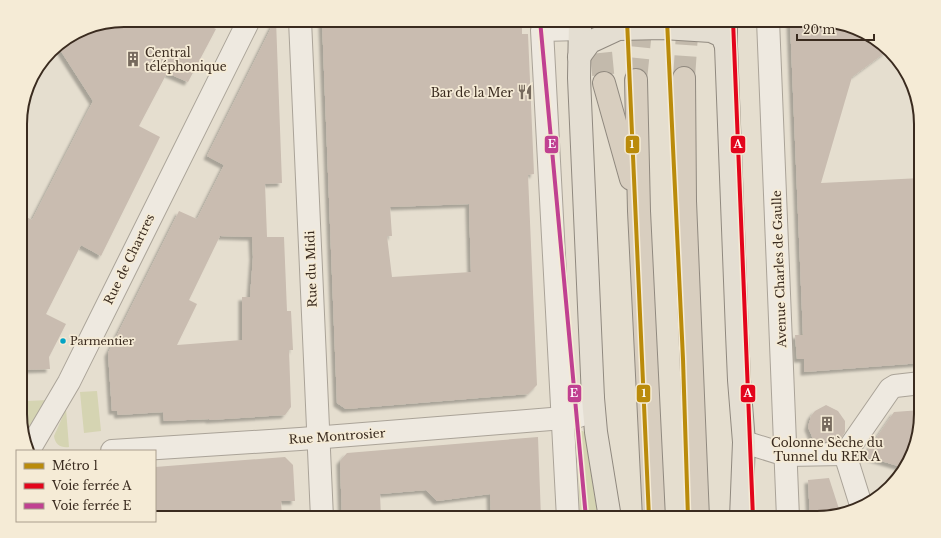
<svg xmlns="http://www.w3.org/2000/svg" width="941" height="538" font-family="'Libre Baskerville',serif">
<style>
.green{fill:#d5d4b2}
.building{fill:#c9bcb0;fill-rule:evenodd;filter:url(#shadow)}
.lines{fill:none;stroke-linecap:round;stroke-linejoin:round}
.highway-tunnel{stroke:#c3baac;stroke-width:22;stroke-dasharray:22 11;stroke-linecap:butt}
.minor-casing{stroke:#aaa398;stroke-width:24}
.major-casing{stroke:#90897f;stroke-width:24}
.highway-casing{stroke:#90897f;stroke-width:24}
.minor{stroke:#eee9e0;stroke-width:22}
.major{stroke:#e4ded2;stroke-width:22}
.highway{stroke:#d8cebf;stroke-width:22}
.rail-1-casing{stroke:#f5ebd6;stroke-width:7}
.rail-2-casing{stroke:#f5ebd6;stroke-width:7}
.rail-1{stroke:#e3051c;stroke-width:4}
.rail-2{stroke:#c04191;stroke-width:4}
.metro-1-casing{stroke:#f5ebd6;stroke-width:7}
.metro-1{stroke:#ba8b0b;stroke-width:4}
.bus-dot{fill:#03a3c5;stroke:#f5ebd6;stroke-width:1.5}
.labels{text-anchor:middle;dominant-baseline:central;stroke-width:3.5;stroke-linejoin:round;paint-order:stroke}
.bus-label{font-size:11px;fill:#3a2b1f;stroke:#f5ebd6;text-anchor:start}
.poi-label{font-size:12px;fill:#3a2b1f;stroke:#f5ebd6;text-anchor:start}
.street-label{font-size:12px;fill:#3a2b1f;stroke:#f5ebd6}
.rim{fill:none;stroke:#3a2b1f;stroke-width:2}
.line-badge{stroke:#f5ebd6;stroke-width:1.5}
.badge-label{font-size:11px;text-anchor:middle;font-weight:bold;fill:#fff}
</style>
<defs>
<filter id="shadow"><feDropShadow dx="-3.5" dy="3.5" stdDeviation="1" flood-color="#0004"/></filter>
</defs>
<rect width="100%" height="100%" fill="#e5decf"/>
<g class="green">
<polygon points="97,391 101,431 84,433 80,392"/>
<polygon points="49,400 27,436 24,436 21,428 21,409 27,408 27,401"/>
<path d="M66 409 69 447C61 448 55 445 54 436Z"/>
<polygon points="579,431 583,431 585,434 598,518 580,518 577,433"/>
</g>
<g class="building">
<polygon points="124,20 197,20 216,29 188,82 167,73 139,126 160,137 101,256 81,245 46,314 66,324 49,357 50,369 21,370 21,214 32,220 93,101 57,45 84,28"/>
<path d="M275 20H276L282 183 265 184 267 237H284L287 311H291L293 350H289L291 407 285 415 209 420V419L164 421 163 412 118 415 117 411H112L108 353 179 211 197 219 224 165 207 156ZM220 236 252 237 253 257 250 297H242V340L177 345 197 304 189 300Z"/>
<path d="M322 20H522V34H528L534 174 528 175 537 385 528 394 346 409 337 403ZM469 204 471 272 392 277 387 236H392L390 207Z"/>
<polygon points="790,20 817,20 869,34 887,51 852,77 821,183 921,178 921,363 804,372 804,359 797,359 795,335 803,335"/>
<polygon points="826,405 838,411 845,421 845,432 842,437 836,442 817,442 813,439 808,427 811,416 815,411"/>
<polygon points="921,410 921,421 907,466 905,468 864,456 894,412"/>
<polygon points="538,437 541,518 491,518 490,494 437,501 426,490 380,494 381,518 342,518 340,461 347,453"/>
<polygon points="285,457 293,465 295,501 281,501 282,518 155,518 155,467"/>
<polygon points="829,478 840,512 824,518 810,518 808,480"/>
</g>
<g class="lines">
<g class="highway-tunnel">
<polyline points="603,20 601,52 604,83"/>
<polyline points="684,78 688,20"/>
<polyline points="636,80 642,20"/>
</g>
<defs>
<g id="minor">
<polyline points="300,20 322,518"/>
<polyline points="768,20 788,518"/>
<polyline points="744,442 786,455 845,454"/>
<polyline points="29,450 69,382 249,20"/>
<path d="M112 451 300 439 576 417C586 414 592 409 593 398"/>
<polyline points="845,454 890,389 895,386 921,383"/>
<polyline points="845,454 861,505"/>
<polyline points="568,518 542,30 580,29"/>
</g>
<g id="major">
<polyline points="580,20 579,78 593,398 596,432 610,518"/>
<polyline points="726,20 726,46 737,333 739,380 744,442 741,518"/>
<polyline points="579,57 590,42 618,29 663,28 711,31 722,36 726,46"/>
</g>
<g id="highway">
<polyline points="684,78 685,201 698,518"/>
<polyline points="636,80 639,211 654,518"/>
<polyline points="604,83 631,179"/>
</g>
</defs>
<use href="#minor" class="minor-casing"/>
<use href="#major" class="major-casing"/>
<use href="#highway" class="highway-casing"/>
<use href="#minor" class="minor"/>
<use href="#major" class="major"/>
<use href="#highway" class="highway"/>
<defs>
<polyline id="rail-1" points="733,20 753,518"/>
<polyline id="rail-2" points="540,20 586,518"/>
</defs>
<use href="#rail-1" class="rail-1-casing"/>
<use href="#rail-2" class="rail-2-casing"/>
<use href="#rail-1" class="rail-1"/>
<use href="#rail-2" class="rail-2"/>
<defs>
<g id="metro-1">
<polyline points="627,20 649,518"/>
<polyline points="667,20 683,359 688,518"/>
</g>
</defs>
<use href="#metro-1" class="metro-1-casing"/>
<use href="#metro-1" class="metro-1"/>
</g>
<defs>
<symbol id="building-bare" viewBox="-9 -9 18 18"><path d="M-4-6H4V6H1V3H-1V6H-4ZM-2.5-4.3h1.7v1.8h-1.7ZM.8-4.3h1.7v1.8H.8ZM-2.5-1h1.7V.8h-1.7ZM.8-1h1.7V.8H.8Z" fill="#766a5d" stroke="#f5ebd6" stroke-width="2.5" paint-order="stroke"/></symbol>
<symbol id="restaurant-bare" viewBox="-9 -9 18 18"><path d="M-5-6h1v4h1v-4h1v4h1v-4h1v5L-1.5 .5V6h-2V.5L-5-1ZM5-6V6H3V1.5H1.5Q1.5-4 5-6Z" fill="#766a5d" stroke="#f5ebd6" stroke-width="2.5" paint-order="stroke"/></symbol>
</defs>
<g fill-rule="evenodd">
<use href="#building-bare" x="122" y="48" width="22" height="22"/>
<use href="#restaurant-bare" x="514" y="81" width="22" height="22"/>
<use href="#building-bare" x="816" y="413" width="22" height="22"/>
</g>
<circle class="bus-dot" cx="63" cy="341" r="3.5"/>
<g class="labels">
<g class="bus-label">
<text x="70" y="341">Parmentier</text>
</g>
<g class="poi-label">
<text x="145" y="52">Central<tspan x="145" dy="14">téléphonique</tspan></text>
<text x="513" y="92" text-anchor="end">Bar de la Mer</text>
<text x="827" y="442" text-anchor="middle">Colonne Sèche du<tspan x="827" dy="14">Tunnel du RER A</tspan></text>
</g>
<g class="street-label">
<text transform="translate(129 259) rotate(-64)">Rue de Chartres</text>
<text transform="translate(311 269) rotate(-92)">Rue du Midi</text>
<text transform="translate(779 269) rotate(-92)">Avenue Charles de Gaulle</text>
<text transform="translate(337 436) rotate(-4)">Rue Montrosier</text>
</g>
</g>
<path d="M0 0H941V538H0ZM124 27H817A97 97 0 0 1 914 124V414A97 97 0 0 1 817 511H124A97 97 0 0 1 27 414V124A97 97 0 0 1 124 27Z" fill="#f5ebd6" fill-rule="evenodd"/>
<path class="rim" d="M124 27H817A97 97 0 0 1 914 124V414A97 97 0 0 1 817 511H124A97 97 0 0 1 27 414V124A97 97 0 0 1 124 27Z"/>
<g class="line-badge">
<rect x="544" y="135" width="15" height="19" rx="4" fill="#c04191"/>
<rect x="625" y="135" width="15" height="19" rx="4" fill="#ba8b0b"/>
<rect x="730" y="135" width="16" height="19" rx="4" fill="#e3051c"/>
<rect x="636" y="384" width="15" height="19" rx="4" fill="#ba8b0b"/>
<rect x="567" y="384" width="15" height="19" rx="4" fill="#c04191"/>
<rect x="740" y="384" width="16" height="19" rx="4" fill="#e3051c"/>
</g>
<g class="badge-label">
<text x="552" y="148">E</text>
<text x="632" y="148">1</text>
<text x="738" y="148">A</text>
<text x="644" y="397">1</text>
<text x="574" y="397">E</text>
<text x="748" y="397">A</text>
</g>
<rect x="16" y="450" width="140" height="72" fill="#f5ebd6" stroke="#aa9e8d"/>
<rect x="24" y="463" width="20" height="6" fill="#ba8b0b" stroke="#aa9e8d"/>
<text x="52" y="470" font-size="12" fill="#3a2b1f">Métro 1</text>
<rect x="24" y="483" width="20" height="6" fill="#e3051c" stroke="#aa9e8d"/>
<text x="52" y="490" font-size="12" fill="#3a2b1f">Voie ferrée A</text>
<rect x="24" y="503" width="20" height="6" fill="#c04191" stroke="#aa9e8d"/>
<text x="52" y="510" font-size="12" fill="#3a2b1f">Voie ferrée E</text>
<path d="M797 34v6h77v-6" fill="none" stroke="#3a2b1f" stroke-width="2"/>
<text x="803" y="34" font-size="12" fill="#3a2b1f" stroke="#f5ebd6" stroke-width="3" paint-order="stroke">20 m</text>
</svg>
